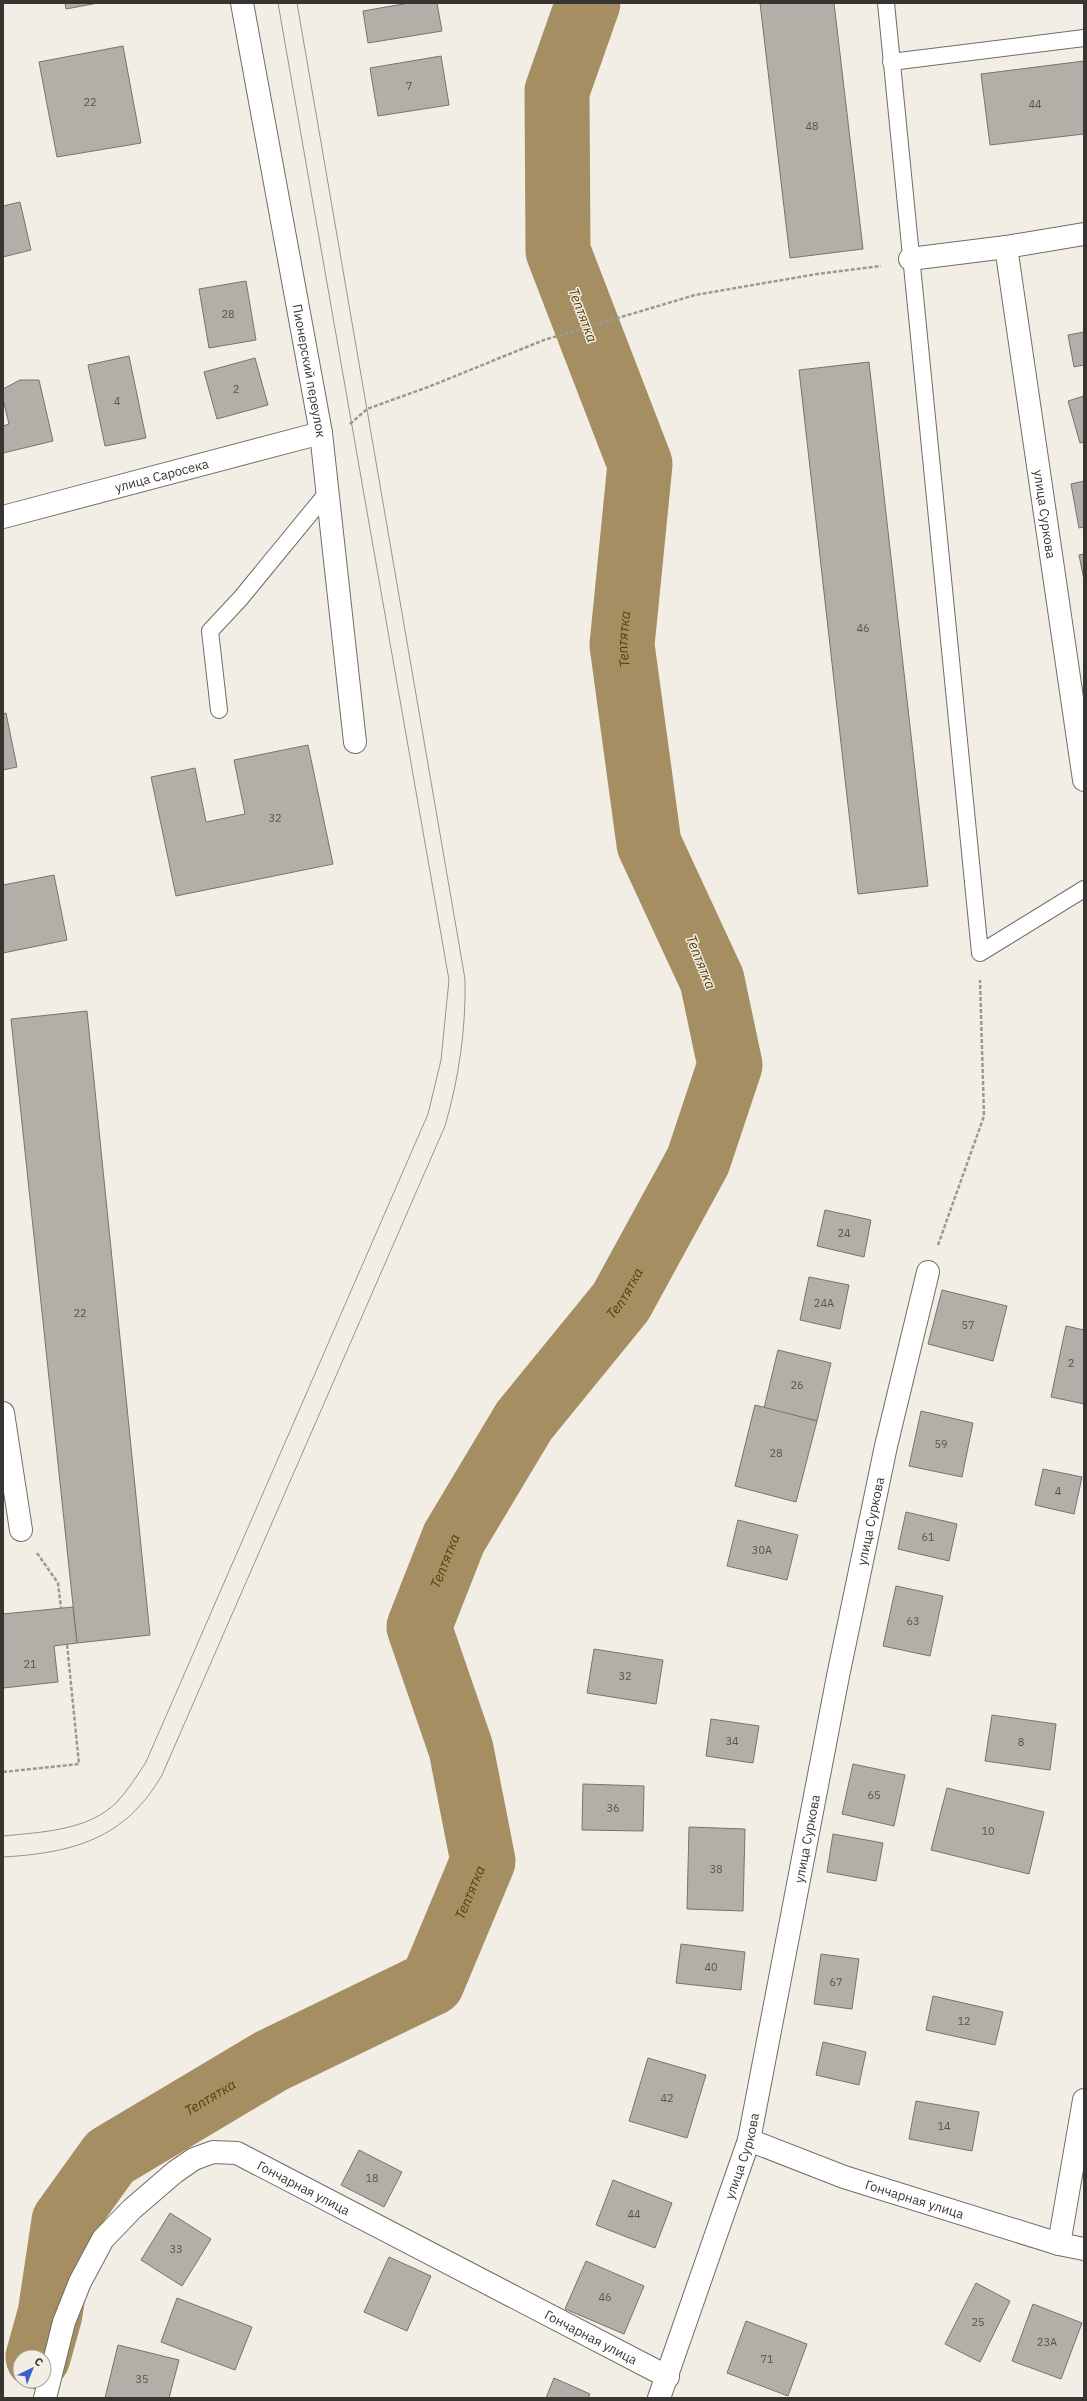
<svg xmlns="http://www.w3.org/2000/svg" width="1087" height="2401" font-family="'IBM Plex Sans',sans-serif">
<style>
.lines{fill:none;stroke-linecap:round;stroke-linejoin:round}
.river{stroke:#a58f62;stroke-width:65}
.building{fill:#b3afa8;stroke:#78746d}
.lane-casing{stroke:#706d66;stroke-width:18}
.street-casing{stroke:#706d66;stroke-width:24}
.path{stroke:#9b9993;stroke-width:2.5;stroke-dasharray:4 2;stroke-linecap:butt}
.lane{stroke:#fff;stroke-width:16}
.street{stroke:#fff;stroke-width:22}
.tram{stroke:#96948e;stroke-width:1}
.labels{text-anchor:middle;dominant-baseline:central;stroke-width:3;stroke-linejoin:round;paint-order:stroke}
.number-label{font-size:11px;fill:#555450}
.street-label{font-size:13px;fill:#363532;stroke:#f2eee6}
.water-label{font-size:14px;font-style:italic;fill:#584104;stroke:#f2eee6}
</style>
<rect width="100%" height="100%" fill="#f2eee6"/>
<g class="lines">
<path class="river" id="s1" d="M38 2357 50 2314 64 2221 110 2157 271 2061 432 1983 483 1861 461 1749 419 1627 454 1538 524 1421 621 1302 698 1161 730 1065 712 980 649 844 622 645 640 464 558 251 557 91 588 3"/>
</g>
<g class="building">
<polygon points="65,3 98,3 66,9"/>
<polygon points="409,3 437,3 442,31 368,43 363,11"/>
<polygon points="760,3 834,3 863,249 790,258"/>
<polygon points="123,46 141,143 57,157 39,62"/>
<polygon points="441,56 449,105 378,116 370,68"/>
<polygon points="1084,61 1084,134 990,145 981,74"/>
<polygon points="20,202 31,250 3,257 3,206"/>
<polygon points="246,281 256,340 209,348 199,289"/>
<polygon points="1084,332 1084,365 1074,367 1068,335"/>
<polygon points="129,356 146,438 105,446 88,365"/>
<polygon points="255,358 268,405 217,419 204,372"/>
<polygon points="869,362 928,886 858,894 799,370"/>
<polygon points="20,380 39,380 53,441 3,453 3,426 9,424 3,399 3,389"/>
<polygon points="1084,396 1084,442 1080,443 1068,401"/>
<polygon points="1084,481 1084,527 1079,528 1071,484"/>
<polygon points="1084,554 1084,580 1079,555"/>
<polygon points="6,713 17,767 3,770 3,714"/>
<polygon points="308,745 333,864 176,896 151,777 195,768 206,822 245,814 234,760"/>
<polygon points="54,875 67,940 3,953 3,885"/>
<polygon points="87,1011 150,1635 77,1643 11,1019"/>
<polygon points="825,1210 871,1220 864,1257 817,1246"/>
<polygon points="809,1277 849,1285 840,1329 800,1320"/>
<polygon points="942,1290 1007,1306 993,1361 928,1344"/>
<polygon points="1066,1326 1084,1330 1084,1404 1051,1397"/>
<polygon points="778,1350 831,1363 817,1421 764,1408"/>
<polygon points="755,1405 817,1421 796,1502 735,1486"/>
<polygon points="921,1411 973,1423 962,1477 909,1466"/>
<polygon points="1043,1469 1082,1477 1074,1514 1035,1505"/>
<polygon points="906,1512 957,1524 949,1561 898,1549"/>
<polygon points="738,1520 798,1535 787,1580 727,1566"/>
<polygon points="896,1586 943,1596 930,1656 883,1646"/>
<polygon points="73,1607 77,1643 54,1646 58,1682 3,1688 3,1614"/>
<polygon points="594,1649 663,1660 656,1704 587,1693"/>
<polygon points="992,1715 1056,1724 1050,1770 985,1761"/>
<polygon points="711,1719 759,1726 753,1763 706,1756"/>
<polygon points="853,1764 905,1775 894,1826 842,1814"/>
<polygon points="583,1784 644,1786 643,1831 582,1830"/>
<polygon points="947,1788 1044,1812 1029,1874 931,1850"/>
<polygon points="689,1827 745,1829 743,1911 687,1909"/>
<polygon points="833,1834 883,1843 876,1881 827,1872"/>
<polygon points="681,1944 745,1952 741,1990 676,1983"/>
<polygon points="821,1954 859,1959 852,2009 814,2004"/>
<polygon points="933,1996 1003,2012 995,2045 926,2030"/>
<polygon points="823,2042 866,2052 859,2085 816,2075"/>
<polygon points="648,2058 706,2075 687,2138 629,2121"/>
<polygon points="916,2101 979,2112 972,2151 909,2139"/>
<polygon points="359,2150 402,2172 384,2207 341,2185"/>
<polygon points="613,2180 672,2203 655,2248 596,2225"/>
<polygon points="170,2213 211,2239 182,2286 141,2260"/>
<polygon points="389,2257 431,2276 407,2331 364,2312"/>
<polygon points="586,2261 644,2286 624,2334 565,2309"/>
<polygon points="976,2283 1010,2301 980,2362 945,2344"/>
<polygon points="177,2298 252,2327 235,2370 161,2342"/>
<polygon points="1033,2304 1082,2323 1061,2379 1012,2361"/>
<polygon points="746,2321 807,2344 788,2396 727,2373"/>
<polygon points="118,2345 179,2360 169,2398 105,2398"/>
<polygon points="554,2378 590,2394 588,2398 546,2398"/>
</g>
<g class="lines">
<defs>
<g id="lane">
<polyline points="886,3 980,953 1084,889"/>
<polyline points="891,62 1084,38"/>
<polyline points="219,710 210,631 240,599 327,493"/>
</g>
<g id="street">
<path id="s2" d="M242 3 321 433 355 742"/>
<path id="s3" d="M1006 247 1084 780"/>
<polyline points="910,259 1006,247 1084,234"/>
<path id="s4" d="M3 517 321 433"/>
<polyline points="3,1413 21,1530"/>
<path id="s5" d="M749 2140 844 2177 1059 2244 1084 2249"/>
<polyline points="1059,2244 1084,2100"/>
<path id="s6" d="M45 2398 64 2322 80 2282 103 2239 132 2209 175 2172 194 2159 213 2152 237 2153 668 2377"/>
<path id="s7" d="M659 2398 749 2140 838 1676 886 1446 928 1272"/>
</g>
</defs>
<use href="#lane" class="lane-casing"/>
<use href="#street" class="street-casing"/>
<g class="path">
<polyline points="350,424 367,409 428,387 544,340 695,295 817,274 881,266"/>
<polyline points="938,1245 984,1116 980,980"/>
<polyline points="37,1553 58,1583 61,1608"/>
<polyline points="3,1772 79,1764 67,1644"/>
</g>
<use href="#lane" class="lane"/>
<use href="#street" class="street"/>
<g class="tram">
<path d="M3 1836C41 1832 88 1831 117 1802 128 1790 137 1776 146 1762L428 1114 441 1060 449 980 278 3"/>
<path d="M3 1857C73 1853 125 1839 162 1775L445 1126C459 1078 466 1029 465 979L297 3"/>
</g>
</g>
<g class="labels">
<g class="number-label">
<text x="409" y="86">7</text>
<text x="90" y="102">22</text>
<text x="1035" y="104">44</text>
<text x="812" y="126">48</text>
<text x="228" y="314">28</text>
<text x="236" y="389">2</text>
<text x="117" y="401">4</text>
<text x="863" y="628">46</text>
<text x="275" y="818">32</text>
<text x="844" y="1233">24</text>
<text x="824" y="1303">24А</text>
<text x="80" y="1313">22</text>
<text x="968" y="1325">57</text>
<text x="1071" y="1363">2</text>
<text x="797" y="1385">26</text>
<text x="941" y="1444">59</text>
<text x="776" y="1453">28</text>
<text x="1058" y="1491">4</text>
<text x="928" y="1537">61</text>
<text x="762" y="1550">30А</text>
<text x="913" y="1621">63</text>
<text x="30" y="1664">21</text>
<text x="625" y="1676">32</text>
<text x="732" y="1741">34</text>
<text x="1021" y="1742">8</text>
<text x="874" y="1795">65</text>
<text x="613" y="1808">36</text>
<text x="988" y="1831">10</text>
<text x="716" y="1869">38</text>
<text x="711" y="1967">40</text>
<text x="836" y="1982">67</text>
<text x="964" y="2021">12</text>
<text x="667" y="2098">42</text>
<text x="944" y="2126">14</text>
<text x="372" y="2178">18</text>
<text x="634" y="2214">44</text>
<text x="176" y="2249">33</text>
<text x="605" y="2297">46</text>
<text x="978" y="2322">25</text>
<text x="1047" y="2342">23А</text>
<text x="767" y="2359">71</text>
<text x="142" y="2379">35</text>
</g>
<g class="street-label">
<text stroke="none"><textPath href="#s2" startOffset="374">Пионерский переулок</textPath></text>
<text stroke="none"><textPath href="#s4" startOffset="164">улица Саросека</textPath></text>
<text stroke="none"><textPath href="#s3" startOffset="270">улица Суркова</textPath></text>
<text stroke="none"><textPath href="#s7" startOffset="904">улица Суркова</textPath></text>
<text stroke="none"><textPath href="#s7" startOffset="580">улица Суркова</textPath></text>
<text stroke="none"><textPath href="#s7" startOffset="256">улица Суркова</textPath></text>
<text stroke="none"><textPath href="#s6" startOffset="411">Гончарная улица</textPath></text>
<text stroke="none"><textPath href="#s5" startOffset="176">Гончарная улица</textPath></text>
<text stroke="none"><textPath href="#s6" startOffset="735">Гончарная улица</textPath></text>
</g>
<g class="water-label">
<text transform="translate(583 315) rotate(69)">Тептятка</text>
<text stroke="none"><textPath href="#s1" startOffset="2050">Тептятка</textPath></text>
<text transform="translate(701 962) rotate(68)">Тептятка</text>
<text stroke="none"><textPath href="#s1" startOffset="1354">Тептятка</textPath></text>
<text stroke="none"><textPath href="#s1" startOffset="1030">Тептятка</textPath></text>
<text stroke="none"><textPath href="#s1" startOffset="682">Тептятка</textPath></text>
<text stroke="none"><textPath href="#s1" startOffset="334">Тептятка</textPath></text>
</g>
</g>
<rect width="1087" height="2401" fill="none" stroke="#363532" stroke-width="8"/>
<g transform="translate(32 2369) rotate(43)"><circle r="19" fill="#f2eee6" stroke="#a7a49e"/>
<path d="M0-3L7 15L0 10L-7 15Z" fill="#3760d1"/>
<text y="-6" font-size="11" font-weight="bold" text-anchor="middle" fill="#363532">С</text>
</g>
</svg>
